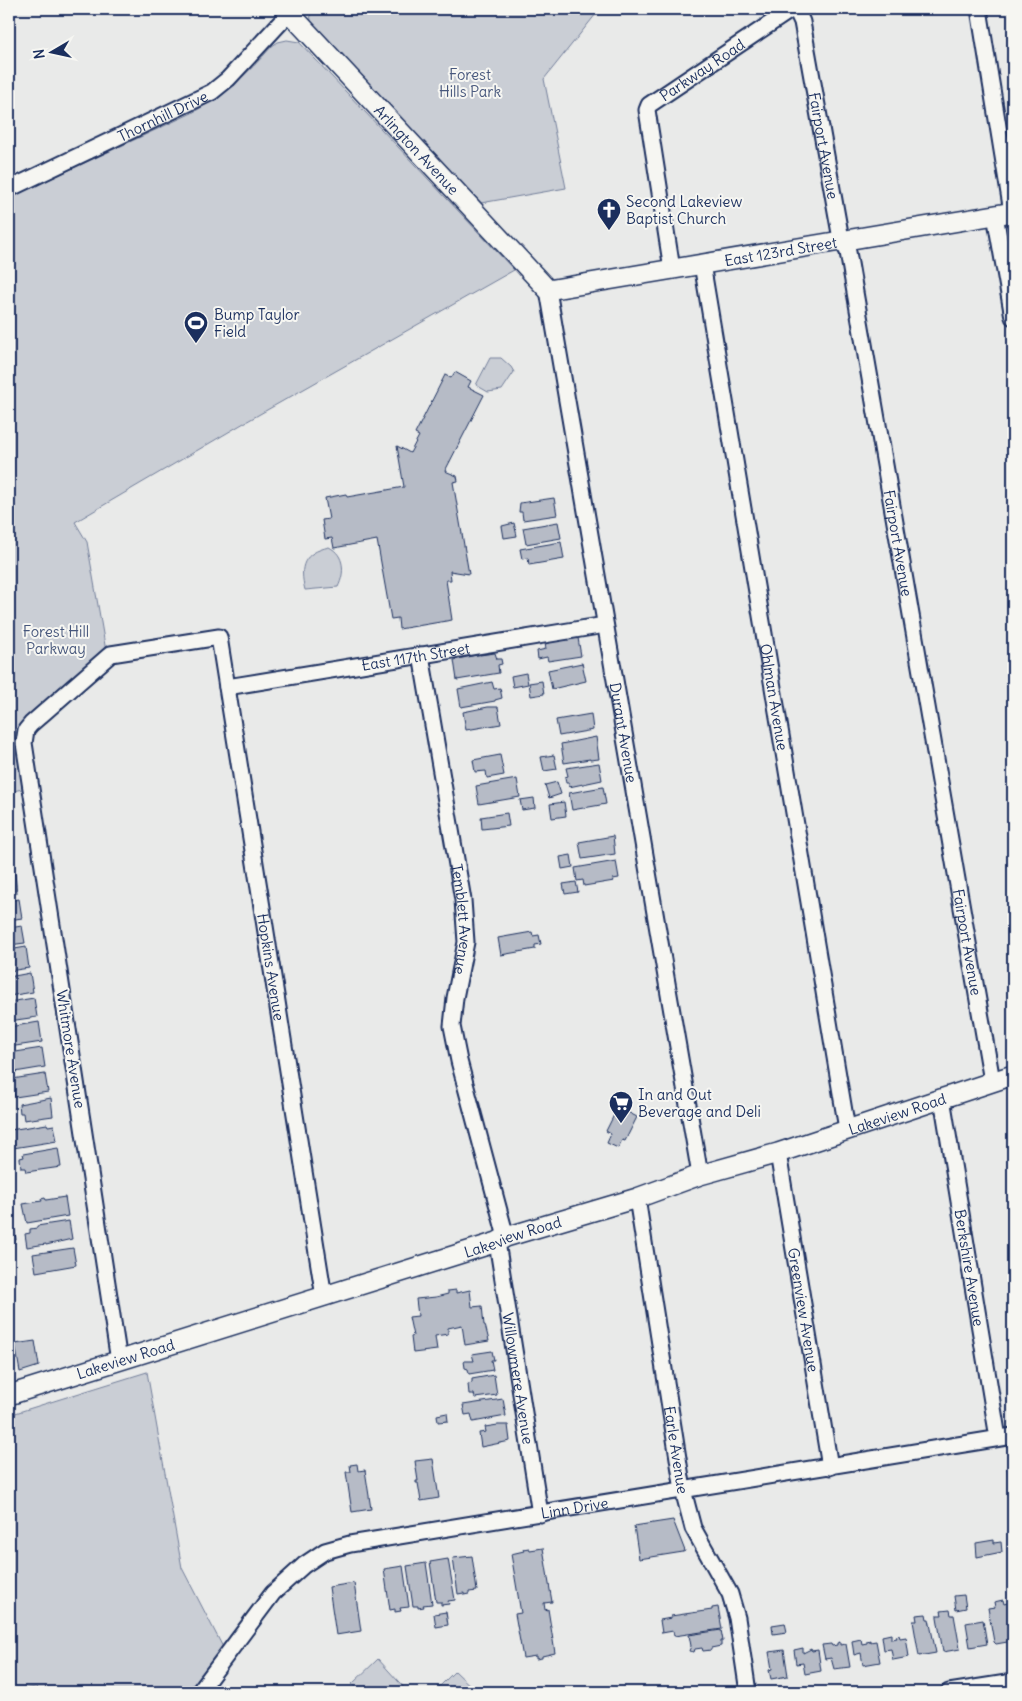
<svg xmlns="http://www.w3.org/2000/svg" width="1022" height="1701" font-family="Delius,sans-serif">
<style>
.green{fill:#caced5;stroke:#727e9a}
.building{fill:#b6bbc6;stroke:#1b2f5e}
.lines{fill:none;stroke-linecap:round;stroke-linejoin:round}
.minor-casing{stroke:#1b2f5e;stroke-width:19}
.tertiary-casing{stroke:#1b2f5e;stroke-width:22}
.minor{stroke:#f6f6f2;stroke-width:15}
.tertiary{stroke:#f6f6f2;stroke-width:19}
.labels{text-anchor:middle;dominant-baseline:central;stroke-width:4;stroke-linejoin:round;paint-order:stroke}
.street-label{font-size:15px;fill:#1b2f5e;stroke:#f6f6f2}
.park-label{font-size:15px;fill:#47577c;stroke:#f6f6f2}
.poi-label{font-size:15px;fill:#1b2f5e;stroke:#f6f6f2;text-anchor:start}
</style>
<rect width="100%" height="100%" fill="#e9eae9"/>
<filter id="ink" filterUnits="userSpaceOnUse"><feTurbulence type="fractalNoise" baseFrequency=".02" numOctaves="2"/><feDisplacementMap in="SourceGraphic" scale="10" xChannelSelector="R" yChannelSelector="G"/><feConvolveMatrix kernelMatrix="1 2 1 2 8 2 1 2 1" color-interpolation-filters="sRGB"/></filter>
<g filter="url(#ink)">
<g class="green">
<polygon points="310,9 600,9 544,79 566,188 481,203 316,27 311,21"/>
<path d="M287 40 299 42 514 270 244 423 75 522 87 542 107 657 31 724V787L9 792V198L192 113C225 94 247 75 272 46L278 42Z"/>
<polygon points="490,358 501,358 511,367 514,372 502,390 488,392 476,385"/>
<path d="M329 547C345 555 345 573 338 587L305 590C299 566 303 553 329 547Z"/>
<polygon points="147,1372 182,1568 227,1655 199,1692 41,1692 36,1687 9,1691 9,1415"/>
<polygon points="378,1659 408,1692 359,1692 352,1684"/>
<polygon points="455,1671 477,1692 434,1692"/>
</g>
<g class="building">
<polygon points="455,372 471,381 468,387 484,395 445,471 457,476 458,481 453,482 469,574 450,571 451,580 446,580 452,620 399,629 398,618 391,619 377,540 334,548 332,538 325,539 322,520 329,519 325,498 346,494 347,497 404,487 397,446 410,453 419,436 415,434 445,375 451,378"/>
<polygon points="554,498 557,515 523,520 522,512 519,512 520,503"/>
<polygon points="558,522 561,538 526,544 523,528"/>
<polygon points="514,523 517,536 504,538 502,526"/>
<polygon points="561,542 564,559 529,565 528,558 522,559 520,549"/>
<polygon points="578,638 581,656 548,661 547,657 538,659 537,651 546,649 545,643"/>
<polygon points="495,653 497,659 501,659 502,664 498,665 499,673 457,680 454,660 480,654 480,655"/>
<polygon points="582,663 586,681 552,689 548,670"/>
<polygon points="526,673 528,684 513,687 511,676"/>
<polygon points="542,681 544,694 531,696 529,683"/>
<polygon points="492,682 494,689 500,688 502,698 495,700 495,701 461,707 458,689"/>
<polygon points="488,707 498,707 501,724 466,730 463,712"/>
<polygon points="591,714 593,730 559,736 556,720"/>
<polygon points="596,737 599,759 590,760 590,759 564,763 561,744"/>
<polygon points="500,755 504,775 487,778 486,771 475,772 473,760"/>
<polygon points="554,755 557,769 544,771 541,757"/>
<polygon points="599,763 602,780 569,787 569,783 566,783 565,777 568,776 566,768"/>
<polygon points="517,779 520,797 479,804 476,786"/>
<polygon points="557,782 561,794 549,798 545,785"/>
<polygon points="603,787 606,804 572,810 569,793"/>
<polygon points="534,798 535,808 522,810 520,800"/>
<polygon points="564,802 566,816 552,818 550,804"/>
<polygon points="507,813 509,826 482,829 481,817"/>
<polygon points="613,836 615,854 582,859 579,842"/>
<polygon points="571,855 573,867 562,869 560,857"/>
<polygon points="616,861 619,878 613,879 614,881 584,886 583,880 577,881 575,868"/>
<polygon points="9,874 15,874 17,893 9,894"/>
<polygon points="576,882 578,892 565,894 563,884"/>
<polygon points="19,899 22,918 9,920 9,901"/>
<polygon points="22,926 25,943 9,945 9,928"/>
<polygon points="532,932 533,936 539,935 541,944 535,945 535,949 501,955 498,938"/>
<polygon points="26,947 29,968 9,971 9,950"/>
<polygon points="30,973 33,992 9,996 9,977"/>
<polygon points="34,998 37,1017 9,1021 9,1002"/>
<polygon points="39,1022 42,1042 9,1047 9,1027"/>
<polygon points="42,1048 45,1067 9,1073 9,1053"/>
<polygon points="45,1074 48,1092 15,1097 14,1093 11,1093 9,1084 13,1083 12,1079"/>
<polygon points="51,1098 53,1116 24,1120 23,1113 20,1113 19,1104"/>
<polygon points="618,1107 637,1117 625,1141 622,1140 618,1148 607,1143 611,1134 606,1131"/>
<polygon points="47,1124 48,1126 54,1125 57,1141 13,1148 10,1130"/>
<polygon points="58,1148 61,1167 26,1172 25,1168 21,1168 20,1158 24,1157 23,1154"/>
<polygon points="65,1197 68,1216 27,1223 23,1204 42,1201 41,1199 45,1198 46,1200"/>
<polygon points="69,1221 72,1239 46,1245 46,1244 27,1247 25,1234 30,1233 30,1229 37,1228 37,1226"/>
<polygon points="14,1225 16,1240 9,1241 9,1226"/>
<polygon points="73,1248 76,1265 36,1272 33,1254"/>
<polygon points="456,1290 456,1293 470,1290 472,1307 482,1306 484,1325 485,1325 489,1341 465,1345 462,1325 448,1328 448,1334 435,1336 437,1350 413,1353 411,1337 413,1336 409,1317 418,1316 416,1299 436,1297 448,1294 448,1291"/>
<polygon points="35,1341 39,1366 20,1372 15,1344"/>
<polygon points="492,1351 494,1360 491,1360 493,1370 469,1374 468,1369 465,1368 464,1361 474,1361 472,1354"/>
<polygon points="494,1375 497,1395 475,1398 474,1394 469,1394 468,1384 472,1383 472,1379"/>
<polygon points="503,1399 506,1416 473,1422 471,1414 465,1415 463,1405"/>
<polygon points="447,1413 448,1421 438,1422 437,1415"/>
<polygon points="498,1425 508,1425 510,1441 481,1447 479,1433 486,1432 485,1427"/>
<polygon points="433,1459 439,1498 421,1501 418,1483 416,1483 416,1481 418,1481 415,1461"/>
<polygon points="357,1464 358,1471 365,1470 371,1509 352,1512 346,1472 351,1472 350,1465"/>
<polygon points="1013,1466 1013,1508 1007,1467"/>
<polygon points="673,1520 685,1551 683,1552 639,1559 634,1526"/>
<polygon points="994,1540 994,1543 1001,1542 1002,1552 977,1557 976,1543"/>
<polygon points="529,1548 530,1550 543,1548 552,1602 544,1603 545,1610 548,1609 555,1653 542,1656 542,1658 536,1659 536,1656 523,1658 515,1614 521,1613 511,1554 524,1551 523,1549"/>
<polygon points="472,1556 477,1591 469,1592 469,1594 464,1595 464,1593 458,1594 453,1558"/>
<polygon points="448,1559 455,1600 448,1601 449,1604 441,1605 441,1602 436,1602 430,1562"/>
<polygon points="426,1563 432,1604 423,1605 424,1607 418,1608 418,1606 413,1606 407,1566"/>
<polygon points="403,1566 409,1607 400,1608 401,1611 395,1612 395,1609 390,1610 384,1569"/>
<polygon points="354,1583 361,1631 336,1635 329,1587"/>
<polygon points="964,1595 966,1608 956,1610 954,1596"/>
<polygon points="1003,1600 1004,1604 1011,1602 1013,1617 1013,1641 996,1644 994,1642 988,1608 995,1607 994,1602"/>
<polygon points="718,1607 722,1629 674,1636 673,1631 662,1633 660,1620 671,1618 671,1616 712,1610 712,1608"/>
<polygon points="950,1610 951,1615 954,1615 960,1649 943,1652 937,1617 937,1615 942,1615 941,1611"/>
<polygon points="446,1612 448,1625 436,1627 434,1614"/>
<polygon points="926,1614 927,1619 929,1619 936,1653 919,1656 913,1621 917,1621 916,1615"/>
<polygon points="983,1620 987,1644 970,1647 966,1623"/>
<polygon points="785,1623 787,1632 773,1634 772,1625"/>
<polygon points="721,1630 723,1641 721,1641 721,1646 711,1648 711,1650 703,1651 702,1648 695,1649 694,1652 689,1651 691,1646 689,1635"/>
<polygon points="891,1634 891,1639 897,1638 896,1636 899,1635 900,1638 906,1637 909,1657 893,1660 891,1649 884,1650 882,1636"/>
<polygon points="861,1639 862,1644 867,1643 867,1641 870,1640 870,1642 876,1641 880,1662 863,1665 861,1653 854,1655 852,1641"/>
<polygon points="840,1642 840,1645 846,1644 850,1667 834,1669 831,1658 825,1659 822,1645 831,1644 832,1646 837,1645 837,1643"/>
<polygon points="803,1648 803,1653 811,1649 812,1651 818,1650 821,1671 805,1674 803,1663 796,1664 794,1650"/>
<polygon points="784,1650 788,1676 771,1679 769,1670 772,1669 769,1652"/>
</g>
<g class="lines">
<defs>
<g id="minor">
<path id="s1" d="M796 9 802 22 841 239 848 252 992 1081"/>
<polyline points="979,9 1012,212"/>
<path id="s2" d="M9 189 212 92 228 79 293 9"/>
<polyline points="995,215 1013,317"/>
<path id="s3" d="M702 264 847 1129"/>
<path id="s4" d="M672 269 647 110 649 105 792 9"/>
<path id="s5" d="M548 290 700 1175"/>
<path id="s6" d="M421 655 463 900 466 942 455 998 452 1026 459 1061 506 1237"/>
<path id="s7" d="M227 687 605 625"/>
<path id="s8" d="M942 1098 998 1438"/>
<path id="s9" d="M778 1153 830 1467"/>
<path id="s10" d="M637 1198 683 1490 693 1528 730 1594 737 1618 748 1692"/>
<path id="s11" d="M497 1242 540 1514"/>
<path id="s12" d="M119 1361 24 743 26 730 31 724 111 654 219 637 324 1297"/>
<path id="s13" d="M199 1692 273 1593 304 1565 325 1551 350 1544 1013 1436"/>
<polyline points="949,1692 1013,1682"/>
</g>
<g id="tertiary">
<path id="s14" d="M286 9 548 290 1013 212"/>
<path id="s15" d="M9 1395 497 1242 506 1237 637 1198 700 1175 778 1153 1013 1075"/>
</g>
</defs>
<use href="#minor" class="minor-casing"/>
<use href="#tertiary" class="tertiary-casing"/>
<use href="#minor" class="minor"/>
<use href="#tertiary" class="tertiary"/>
</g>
</g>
<defs>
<symbol id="church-pin" viewBox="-11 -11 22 30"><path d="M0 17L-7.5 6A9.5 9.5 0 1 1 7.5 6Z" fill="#1b2f5e" stroke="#f6f6f2"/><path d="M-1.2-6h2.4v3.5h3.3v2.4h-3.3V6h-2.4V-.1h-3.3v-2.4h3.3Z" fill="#fff"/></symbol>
<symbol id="stadium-pin" viewBox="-11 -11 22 30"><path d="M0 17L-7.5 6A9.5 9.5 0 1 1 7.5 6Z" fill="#1b2f5e" stroke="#f6f6f2"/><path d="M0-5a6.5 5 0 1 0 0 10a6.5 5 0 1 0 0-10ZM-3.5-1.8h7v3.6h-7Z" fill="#fff"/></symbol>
<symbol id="supermarket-pin" viewBox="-11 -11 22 30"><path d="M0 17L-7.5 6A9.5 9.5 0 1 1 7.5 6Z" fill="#1b2f5e" stroke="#f6f6f2"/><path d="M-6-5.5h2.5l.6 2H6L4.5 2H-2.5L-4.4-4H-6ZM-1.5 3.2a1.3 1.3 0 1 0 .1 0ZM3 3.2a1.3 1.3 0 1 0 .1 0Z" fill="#fff"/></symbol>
</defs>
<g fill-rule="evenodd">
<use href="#church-pin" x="595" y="196" width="28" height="38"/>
<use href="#stadium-pin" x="182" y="309" width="28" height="38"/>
<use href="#supermarket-pin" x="607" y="1089" width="28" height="38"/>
</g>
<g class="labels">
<g class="street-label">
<text stroke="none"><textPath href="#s4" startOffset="230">Parkway Road</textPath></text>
<text stroke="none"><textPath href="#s2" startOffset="170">Thornhill Drive</textPath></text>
<text stroke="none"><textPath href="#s1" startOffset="140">Fairport Avenue</textPath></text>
<text stroke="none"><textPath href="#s14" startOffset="192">Arlington Avenue</textPath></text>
<text stroke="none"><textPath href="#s14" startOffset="620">East 123rd Street</textPath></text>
<text stroke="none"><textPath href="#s1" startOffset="545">Fairport Avenue</textPath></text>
<text stroke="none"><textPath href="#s7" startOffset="191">East 117th Street</textPath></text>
<text stroke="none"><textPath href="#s3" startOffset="439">Ohlman Avenue</textPath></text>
<text stroke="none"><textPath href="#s5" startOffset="449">Durant Avenue</textPath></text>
<text stroke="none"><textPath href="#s6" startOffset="268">Temblett Avenue</textPath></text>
<text stroke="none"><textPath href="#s1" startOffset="950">Fairport Avenue</textPath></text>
<text stroke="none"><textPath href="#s12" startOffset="1196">Hopkins Avenue</textPath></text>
<text transform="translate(71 1049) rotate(81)">Whitmore Avenue</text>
<text stroke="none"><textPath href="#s15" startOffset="932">Lakeview Road</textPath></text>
<text stroke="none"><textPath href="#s15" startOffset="528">Lakeview Road</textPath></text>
<text stroke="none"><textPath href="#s8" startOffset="172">Berkshire Avenue</textPath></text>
<text stroke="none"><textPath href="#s9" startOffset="159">Greenview Avenue</textPath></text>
<text stroke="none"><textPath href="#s15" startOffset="122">Lakeview Road</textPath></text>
<text stroke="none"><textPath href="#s11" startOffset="138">Willowmere Avenue</textPath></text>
<text stroke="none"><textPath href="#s10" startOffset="255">Earle Avenue</textPath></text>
<text stroke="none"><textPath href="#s13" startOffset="444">Linn Drive</textPath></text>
</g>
<g class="park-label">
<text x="470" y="74">Forest<tspan x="470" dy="17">Hills Park</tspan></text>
<text x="56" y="631">Forest Hill<tspan x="56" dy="17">Parkway</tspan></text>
</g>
<g class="poi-label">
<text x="626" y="201">Second Lakeview<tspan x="626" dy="17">Baptist Church</tspan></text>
<text x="214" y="314">Bump Taylor<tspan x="214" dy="17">Field</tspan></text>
<text x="638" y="1094">In and Out<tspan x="638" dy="17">Beverage and Deli</tspan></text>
</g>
</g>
<rect width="1022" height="1701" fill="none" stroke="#f6f6f2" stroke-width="30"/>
<rect x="15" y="15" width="992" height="1671" fill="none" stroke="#1b2f5e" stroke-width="2" filter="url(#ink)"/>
<g transform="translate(52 52) rotate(261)" stroke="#f6f6f2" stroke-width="4" paint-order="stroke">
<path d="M0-4L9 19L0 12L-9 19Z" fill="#1b2f5e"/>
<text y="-8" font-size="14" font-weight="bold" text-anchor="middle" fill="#1b2f5e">N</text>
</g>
</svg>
